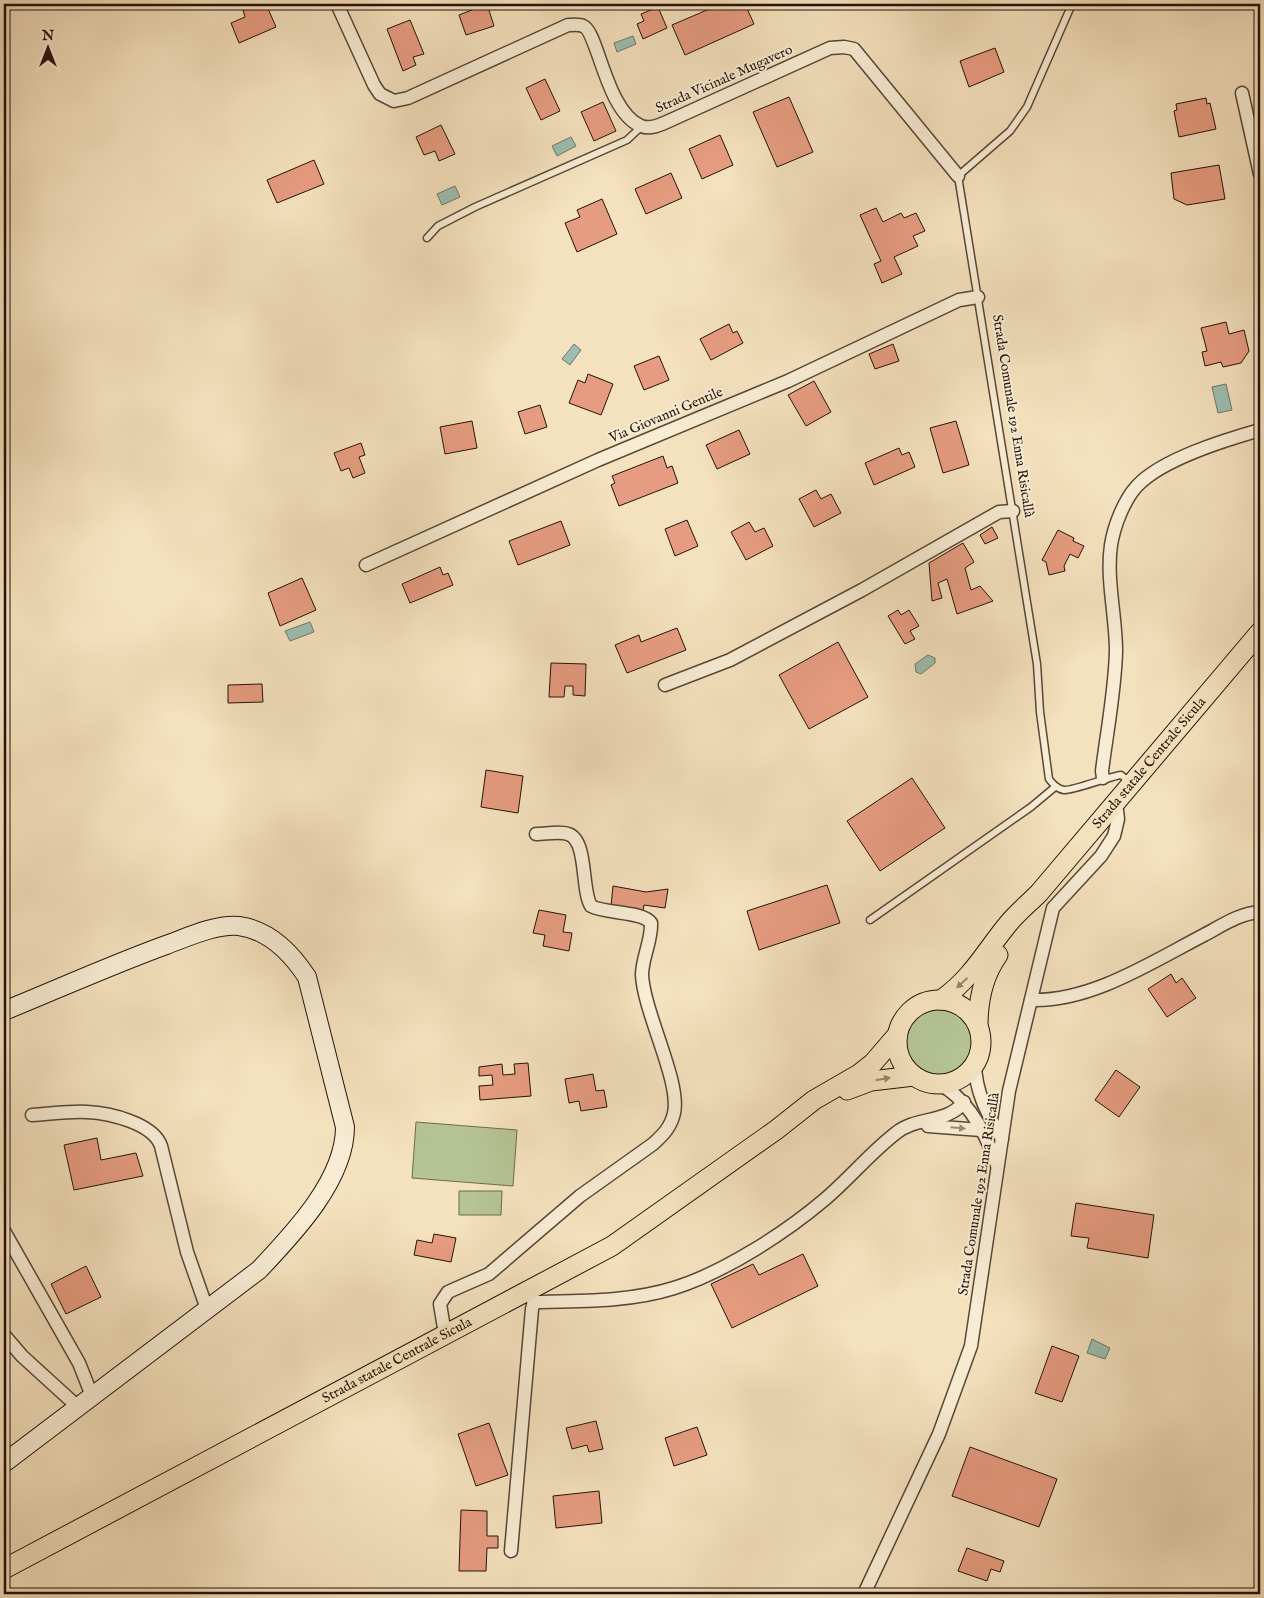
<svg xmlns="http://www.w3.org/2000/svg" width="1264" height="1598" font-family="'IM FELL English',serif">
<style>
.green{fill:#b5c495;stroke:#6c6b50}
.water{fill:#9cbeb0;stroke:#6c796e}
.building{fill:#e69c80;stroke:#24120a}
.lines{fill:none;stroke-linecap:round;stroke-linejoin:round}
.lane-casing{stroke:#584637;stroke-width:9}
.street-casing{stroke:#584637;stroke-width:15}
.secondary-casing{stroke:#24120a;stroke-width:20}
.primary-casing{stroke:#24120a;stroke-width:21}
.lane{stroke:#f8ecd4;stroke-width:6}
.street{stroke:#f8ecd4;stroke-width:12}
.secondary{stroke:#f8ecd4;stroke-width:18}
.primary{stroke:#f4e1bd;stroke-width:19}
.oneway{fill:#96846c}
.oneway2{fill:#998a79}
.labels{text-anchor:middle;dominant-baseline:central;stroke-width:4;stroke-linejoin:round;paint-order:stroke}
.street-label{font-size:14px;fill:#24120a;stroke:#f8ecd4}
</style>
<rect width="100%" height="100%" fill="#f4e1bd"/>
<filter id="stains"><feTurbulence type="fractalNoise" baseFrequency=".004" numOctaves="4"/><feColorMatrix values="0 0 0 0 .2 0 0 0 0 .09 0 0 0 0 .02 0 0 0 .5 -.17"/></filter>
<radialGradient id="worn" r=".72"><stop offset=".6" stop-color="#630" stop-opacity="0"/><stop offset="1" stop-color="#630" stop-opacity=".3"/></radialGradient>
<g class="green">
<circle cx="939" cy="1042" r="36"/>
<polygon points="416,1122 517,1130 513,1186 412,1178"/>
<polygon points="459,1191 502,1191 501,1215 459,1215"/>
</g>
<g class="water">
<polygon points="633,36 636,44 617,52 614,43"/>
<polygon points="571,137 576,146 557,156 552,146"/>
<polygon points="455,186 460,197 442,205 437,194"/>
<polygon points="574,344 581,350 570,365 562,359"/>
<polygon points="1226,384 1232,410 1218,413 1212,387"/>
<polygon points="310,622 314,632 290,641 285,631"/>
<polygon points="928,655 935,658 935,663 921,674 916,672 915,664"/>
<polygon points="1092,1339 1110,1348 1105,1359 1087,1353"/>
</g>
<g class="building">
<polygon points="258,4 266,4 276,27 239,43 231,23 245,17 243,10"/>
<polygon points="475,4 487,4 494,26 466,35 459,15 472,10 471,5"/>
<polygon points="721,4 745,4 754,24 685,55 672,25"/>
<polygon points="658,7 667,28 643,39 637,24 644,21 641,14"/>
<polygon points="410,20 424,54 413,57 416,65 403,71 387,29"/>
<polygon points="995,48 1004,72 969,87 960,61"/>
<polygon points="545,79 560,111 541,120 526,88"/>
<polygon points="789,97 813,152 777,167 753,112"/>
<polygon points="1206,98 1207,104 1210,103 1216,129 1179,137 1174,111 1177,110 1176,104"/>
<polygon points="603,102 616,131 594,141 581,112"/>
<polygon points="1260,103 1260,112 1259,113 1256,104"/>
<polygon points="441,125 455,154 439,161 435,151 424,155 416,137"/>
<polygon points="720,135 733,165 702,179 689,149"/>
<polygon points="314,160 324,184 277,203 267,180"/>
<polygon points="1219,165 1225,199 1187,205 1174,199 1171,173"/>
<polygon points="671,173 682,198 646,214 635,189"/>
<polygon points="602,199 617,234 577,252 565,223 580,217 577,210"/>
<polygon points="876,208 883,222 901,213 904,218 916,213 925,231 913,236 918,246 894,257 902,274 882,283 874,264 881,261 860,215"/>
<polygon points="1226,322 1229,334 1244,330 1249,351 1241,363 1223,367 1221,362 1205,366 1202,352 1207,351 1201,328"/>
<polygon points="729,324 733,333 737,331 743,343 711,360 700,339"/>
<polygon points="893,344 899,361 875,369 869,354"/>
<polygon points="659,356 669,380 644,390 634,366"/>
<polygon points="588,374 613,384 601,415 569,403 578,380 585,383"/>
<polygon points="814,381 831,412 806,426 788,395"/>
<polygon points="540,405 547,427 525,434 518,412"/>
<polygon points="472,421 477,448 445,454 440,427"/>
<polygon points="956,421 969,465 943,473 930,428"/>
<polygon points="739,430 750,454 717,469 706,445"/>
<polygon points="361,443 365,455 359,457 365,473 353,478 349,468 341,471 334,453"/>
<polygon points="899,448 902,455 909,452 915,467 874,485 865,463"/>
<polygon points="663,456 667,468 672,466 678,483 619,506 611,485 615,483 612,476"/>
<polygon points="816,490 821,499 831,494 841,513 814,527 799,499"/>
<polygon points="687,520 698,546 675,556 665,529"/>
<polygon points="561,521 570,545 518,565 509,541"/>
<polygon points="749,522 755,532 764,528 773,546 746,560 731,532"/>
<polygon points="992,527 998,538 985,544 980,535"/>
<polygon points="1058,530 1074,538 1073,541 1084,546 1078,558 1070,554 1064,566 1065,571 1049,575 1046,562 1042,560"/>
<polygon points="963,543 974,562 965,568 971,590 980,586 993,601 957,614 947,579 938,583 942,598 932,601 929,563"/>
<polygon points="440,567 443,575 448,573 453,585 410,603 402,584"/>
<polygon points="302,578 316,610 280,626 268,593"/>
<polygon points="898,610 901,615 909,610 919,626 910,631 915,639 905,644 888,616"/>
<polygon points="677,628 686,650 627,673 615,645 639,635 641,642"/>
<polygon points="838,642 868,697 809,729 779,675"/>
<polygon points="551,663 586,664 585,696 573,695 573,686 565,686 564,697 549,697"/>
<polygon points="262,684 263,702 228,703 228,685"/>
<polygon points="486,770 523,776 518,813 481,807"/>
<polygon points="912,778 945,828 880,871 847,821"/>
<polygon points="827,885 840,923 759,950 747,911"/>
<polygon points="613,886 646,892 668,889 665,908 644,905 643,911 611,906"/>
<polygon points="539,910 566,915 563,932 572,933 569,951 543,946 545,935 533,933"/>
<polygon points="1171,974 1176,983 1182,978 1196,998 1167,1017 1148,989"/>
<polygon points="528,1063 531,1096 480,1100 479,1086 493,1085 492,1075 479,1076 479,1067 502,1064 503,1075 515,1074 514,1064"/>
<polygon points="1116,1070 1140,1087 1119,1117 1095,1100"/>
<polygon points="593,1074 596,1091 604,1090 607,1107 581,1111 579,1101 569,1103 565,1079"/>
<polygon points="97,1138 101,1160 136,1153 143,1176 74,1190 64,1145"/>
<polygon points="1076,1203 1154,1215 1148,1258 1087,1248 1089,1238 1071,1236"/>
<polygon points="434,1234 456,1238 451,1262 414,1255 417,1240 432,1243"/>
<polygon points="803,1254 818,1286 732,1328 711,1284 753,1264 759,1275"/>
<polygon points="86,1266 101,1297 66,1314 51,1284"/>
<polygon points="1052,1346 1079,1356 1062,1402 1035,1393"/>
<polygon points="596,1421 603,1449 589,1452 587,1445 572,1449 566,1428"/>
<polygon points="489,1423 508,1475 476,1486 458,1434"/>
<polygon points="697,1427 707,1455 674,1466 665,1438"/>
<polygon points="970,1447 1057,1479 1039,1527 952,1496"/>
<polygon points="599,1491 602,1523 556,1528 553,1496"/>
<polygon points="461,1510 487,1511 487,1536 498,1536 498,1548 487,1548 486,1571 459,1571"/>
<polygon points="967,1548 1004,1561 1000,1572 991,1569 987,1581 958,1571"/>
<polygon points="233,1590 234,1594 208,1594"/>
</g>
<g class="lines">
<defs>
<g id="lane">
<path d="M1072 4 1027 107 1010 131 958 176 1037 664 1040 712 1049 779C1053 784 1057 789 1064 790 1072 791 1108 777 1121 775L1130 782"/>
<polyline points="427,238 438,226 475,207 627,140 642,126"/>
<polyline points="870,920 1031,807 1055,787"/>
</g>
<g id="street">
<path d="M337 4 374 85 380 94 394 101 408 98 568 25C572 25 579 24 583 26 598 31 606 112 641 126 651 130 662 124 671 120L830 48 844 47 854 49 958 176"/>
<polyline points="1242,93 1260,174"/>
<polyline points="366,565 598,460 788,381 959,300 978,297"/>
<polyline points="665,685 730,660 862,590 999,512 1013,511"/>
<path d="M1103 778 1102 771C1107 731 1115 691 1116 651 1116 616 1106 579 1111 545 1114 526 1124 500 1137 486 1162 459 1225 440 1260 430"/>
<path d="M1031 1000C1091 1002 1152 962 1204 935 1221 926 1240 913 1260 912"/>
<path d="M975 1063C975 1092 988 1115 1002 1139"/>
<path d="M939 1084C969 1099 986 1134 997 1165"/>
<path d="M32 1115C50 1114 69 1111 87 1112 109 1113 153 1123 161 1146L187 1252 207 1309"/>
<polyline points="928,1126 981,1130"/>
<polyline points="4,1231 79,1363 92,1396"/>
<path d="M527 1290 534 1302C580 1301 630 1302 674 1288 723 1273 785 1233 824 1200 849 1179 870 1153 896 1133 917 1116 947 1124 964 1102"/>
<path d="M445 1334 440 1304 448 1292 489 1274 580 1196 653 1144C663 1135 671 1127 674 1113 681 1082 644 1013 642 975 642 958 652 940 651 923 643 911 606 914 591 906 581 890 588 840 568 834 559 831 546 834 536 834"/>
<polyline points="4,1335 22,1356 78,1407"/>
<polyline points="511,1551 532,1309 534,1302"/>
<polyline points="864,1594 939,1434 971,1346 1009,1091 1053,908 1101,856 1114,836 1118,819 1116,803"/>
</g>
<path id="secondary" d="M4 1011C58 989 111 965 166 945 188 937 215 924 239 926 269 930 292 954 307 977L345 1127C345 1180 293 1234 259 1270L4 1463"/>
<g id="primary">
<path id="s1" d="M941 1000C972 978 985 952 1008 924 1017 913 1029 903 1039 893L1260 632"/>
<circle cx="939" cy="1042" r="42"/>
<path d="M978 1026C978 1000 983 976 998 955"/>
<polyline points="847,1090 871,1081 914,1076"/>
<path id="s2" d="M4 1569 612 1246 776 1130 814 1100 859 1074 873 1063 897 1035"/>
</g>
</defs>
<use href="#lane" class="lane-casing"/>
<use href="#street" class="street-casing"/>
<use href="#secondary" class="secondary-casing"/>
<use href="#primary" class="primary-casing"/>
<use href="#lane" class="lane"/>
<use href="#street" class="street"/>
<use href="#secondary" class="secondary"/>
<use href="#primary" class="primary"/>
</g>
<defs><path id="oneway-solid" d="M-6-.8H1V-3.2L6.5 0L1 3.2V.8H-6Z" transform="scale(1.25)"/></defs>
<g class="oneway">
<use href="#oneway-solid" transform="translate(962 983) rotate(137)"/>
<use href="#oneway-solid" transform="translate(883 1079) rotate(-10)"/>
</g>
<use class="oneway2" href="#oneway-solid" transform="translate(958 1128) rotate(5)"/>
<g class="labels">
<g class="street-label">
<text transform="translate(724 79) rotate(-24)">Strada Vicinale Mugavero</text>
<text transform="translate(666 415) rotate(-23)">Via Giovanni Gentile</text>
<text transform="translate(1013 416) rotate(81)">Strada Comunale 192 Enna Risicallà</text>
<text stroke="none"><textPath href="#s1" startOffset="316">Strada statale Centrale Sicula</textPath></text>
<text transform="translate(979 1194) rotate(-81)">Strada Comunale 192 Enna Risicallà</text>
<text stroke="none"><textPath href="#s2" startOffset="445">Strada statale Centrale Sicula</textPath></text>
</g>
</g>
<rect width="1264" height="1598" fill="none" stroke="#f4e1bd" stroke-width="20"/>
<rect x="5" y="5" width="1254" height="1588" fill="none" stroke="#24120a" stroke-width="2.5"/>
<rect x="10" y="10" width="1244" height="1578" fill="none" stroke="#24120a"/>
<g transform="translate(48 48)" stroke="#f8ecd4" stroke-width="4" paint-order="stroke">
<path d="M0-4L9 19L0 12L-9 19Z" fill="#24120a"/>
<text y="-8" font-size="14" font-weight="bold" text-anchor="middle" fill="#24120a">N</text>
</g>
<rect width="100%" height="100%" filter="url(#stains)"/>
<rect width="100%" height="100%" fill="url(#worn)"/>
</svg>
